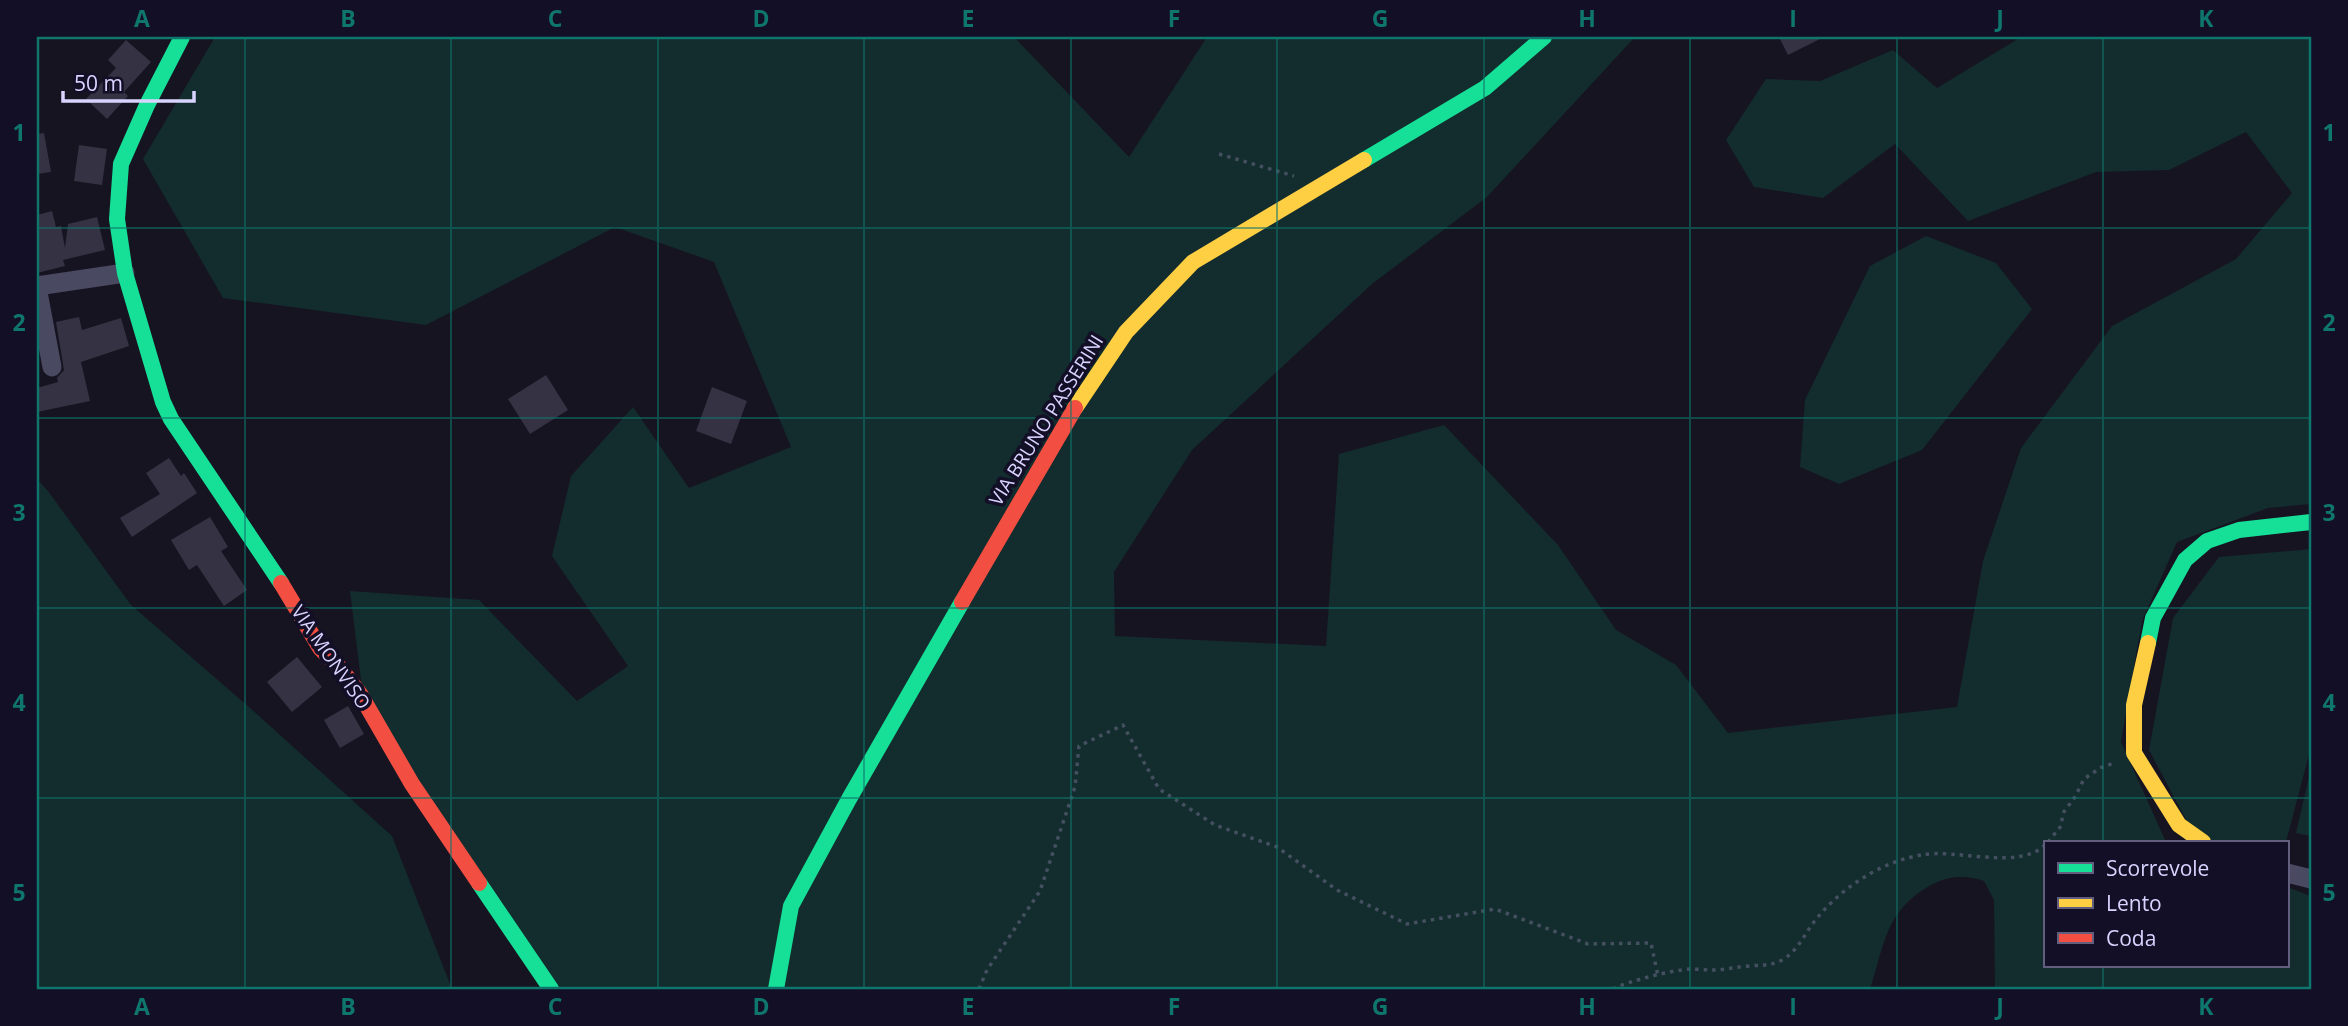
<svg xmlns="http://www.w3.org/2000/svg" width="2348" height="1026" font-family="'Open Sans',sans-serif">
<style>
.green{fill:#132c2d}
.building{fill:#343243}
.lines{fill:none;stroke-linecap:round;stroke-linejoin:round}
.path{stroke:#44505f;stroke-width:3.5;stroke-dasharray:3.5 5;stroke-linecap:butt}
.street{stroke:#4a4962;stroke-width:19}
.fast{stroke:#16e098;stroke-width:16}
.slow{stroke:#ffcf43;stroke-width:16}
.jam{stroke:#f24e42;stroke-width:16}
.grid{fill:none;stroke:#0f766e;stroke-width:2;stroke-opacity:0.55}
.labels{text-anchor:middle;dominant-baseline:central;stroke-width:7;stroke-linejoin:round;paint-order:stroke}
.street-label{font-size:19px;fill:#d9d4ff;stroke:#130f26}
.neatline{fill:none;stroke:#0f766e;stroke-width:2.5}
.grid-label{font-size:23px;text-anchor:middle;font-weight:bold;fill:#0f766e}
</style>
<rect width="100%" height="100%" fill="#161421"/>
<g class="green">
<path d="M215 37H1014L1129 157 1207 37H1635L1487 197 1372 284 1192 450 1114 572 1115 636 1326 646 1339 454 1444 425 1558 545 1616 630 1676 665 1728 733 1957 707 1983 561 2021 448 2112 326 2236 259 2292 193 2246 132 2169 170 2096 172 1968 221 1895 144 1823 198 1754 187 1726 140 1766 79 1820 81 1893 50 1937 88 2021 37H2311V504L2268 508 2177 542 2142 621 2121 742 2166 842H2045V965H2287V887L2311 896V989H1995L1994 900 1984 881C1966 875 1949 875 1931 885 1885 911 1885 943 1870 989H556L365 713 350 591 479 600 577 701 628 666 552 556 571 476 633 407 689 488 791 447 714 262 615 227 426 325 223 298 143 159Z"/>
<polygon points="1926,236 1996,263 2032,309 1922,450 1839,484 1800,467 1805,400 1870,266"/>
<polygon points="37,479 48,491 131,605 249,707 392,836 452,989 37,989"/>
<polygon points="2311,549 2311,747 2286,842 2209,842 2192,831 2149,750 2173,618 2219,557"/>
<polygon points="2311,768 2311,836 2296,833"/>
</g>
<g class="building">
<polygon points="1779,37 1824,37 1788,55"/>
<polygon points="126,40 151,62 124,92 128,96 107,119 86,99 116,68 108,60"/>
<polygon points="44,133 51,172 37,174 37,134"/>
<polygon points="79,145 107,149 102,185 74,181"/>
<polygon points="52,211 56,227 61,226 65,248 68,224 97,217 105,250 63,260 65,266 37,273 37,215"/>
<polygon points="79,317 82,330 121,318 129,346 81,362 90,401 37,412 37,388 58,382 57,378 64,370 56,322"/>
<polygon points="546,375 568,410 530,434 508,399"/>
<polygon points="712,387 747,401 731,444 696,431"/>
<polygon points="169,458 181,476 184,473 197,493 132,537 120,518 160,494 146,473"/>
<polygon points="210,517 228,547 221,551 247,590 224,606 197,565 189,570 171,540"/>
<polygon points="297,657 322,687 292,712 267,682"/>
<polygon points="348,706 364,734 340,748 324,720"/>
</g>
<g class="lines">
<g class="path">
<polyline points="1219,154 1294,176"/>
<polyline points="2048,842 2061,826 2063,813 2075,797 2084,779 2100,768 2114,763"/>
<polyline points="979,989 987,970 1040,891 1075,787 1079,746 1123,725 1159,789 1215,825 1277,847 1337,890 1407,924 1495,909 1588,944 1651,943 1658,976"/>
<path d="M1613 989C1628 981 1673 970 1690 969 1697 969 1705 970 1712 970 1724 970 1736 967 1749 966 1760 965 1769 966 1780 961 1795 954 1802 939 1811 926 1836 891 1879 862 1921 855 1955 848 2018 871 2045 845"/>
</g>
<g class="street">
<polyline points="37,286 125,273"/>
<polyline points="37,287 52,367"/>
<polyline points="2287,873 2311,879"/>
</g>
<g class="fast">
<polyline points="182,37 147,105 121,164 117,219 125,273 163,402 171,419 281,583"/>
<polyline points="1364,160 1485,88 1544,37"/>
<polyline points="2148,643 2153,618 2185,560 2207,541 2239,530 2311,522"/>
<polyline points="479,883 551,989"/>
<polyline points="776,989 791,906 849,799 962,602"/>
</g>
<g class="slow">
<polyline points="1075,408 1126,332 1193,262 1364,160"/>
<polyline points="2148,643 2134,705 2134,753 2179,825 2203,842"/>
</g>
<g class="jam">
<polyline points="281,583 320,648 340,668 360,694 412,784 479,883"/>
<polyline points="962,602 1075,408"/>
</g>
</g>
<path class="grid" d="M245 37V989M451 37V989M658 37V989M864 37V989M1071 37V989M1277 37V989M1484 37V989M1690 37V989M1897 37V989M2103 37V842M37 228H2311M37 418H2311M37 608H2311M37 798H2311M2103 965V989"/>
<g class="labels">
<g class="street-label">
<text transform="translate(1046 420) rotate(-58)">VIA BRUNO PASSERINI</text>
<text transform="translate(331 657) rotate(55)">VIA MONVISO</text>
</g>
</g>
<rect width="2348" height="1026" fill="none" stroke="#130f26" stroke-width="77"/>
<rect x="2044" y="841" width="245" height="126" fill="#130f26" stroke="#625e7d" stroke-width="2"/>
<rect x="2058" y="863" width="35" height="10" fill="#16e098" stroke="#625e7d" stroke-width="2"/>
<text x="2106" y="876" font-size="21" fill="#d9d4ff">Scorrevole</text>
<rect x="2058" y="898" width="35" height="10" fill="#ffcf43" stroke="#625e7d" stroke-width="2"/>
<text x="2106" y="911" font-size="21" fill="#d9d4ff">Lento</text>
<rect x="2058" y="933" width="35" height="10" fill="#f24e42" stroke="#625e7d" stroke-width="2"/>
<text x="2106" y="946" font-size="21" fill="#d9d4ff">Coda</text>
<path d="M63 91v10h131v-10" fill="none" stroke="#d9d4ff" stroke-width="3.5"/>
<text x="74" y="91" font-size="21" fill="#d9d4ff" stroke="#130f26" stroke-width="5" paint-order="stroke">50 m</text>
<rect x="38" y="38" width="2272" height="950" class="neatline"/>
<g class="grid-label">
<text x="142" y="27">A</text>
<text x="348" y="27">B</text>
<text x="555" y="27">C</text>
<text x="761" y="27">D</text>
<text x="968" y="27">E</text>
<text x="1174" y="27">F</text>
<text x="1380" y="27">G</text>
<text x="1587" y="27">H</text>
<text x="1793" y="27">I</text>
<text x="2000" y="27">J</text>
<text x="2206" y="27">K</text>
<text x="19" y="141">1</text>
<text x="2329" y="141">1</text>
<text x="19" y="331">2</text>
<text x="2329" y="331">2</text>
<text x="19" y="521">3</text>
<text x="2329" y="521">3</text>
<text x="19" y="711">4</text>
<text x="2329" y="711">4</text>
<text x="19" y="901">5</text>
<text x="2329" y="901">5</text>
<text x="142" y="1015">A</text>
<text x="348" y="1015">B</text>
<text x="555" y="1015">C</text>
<text x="761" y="1015">D</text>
<text x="968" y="1015">E</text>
<text x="1174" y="1015">F</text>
<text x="1380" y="1015">G</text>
<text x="1587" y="1015">H</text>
<text x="1793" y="1015">I</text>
<text x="2000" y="1015">J</text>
<text x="2206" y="1015">K</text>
</g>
</svg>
